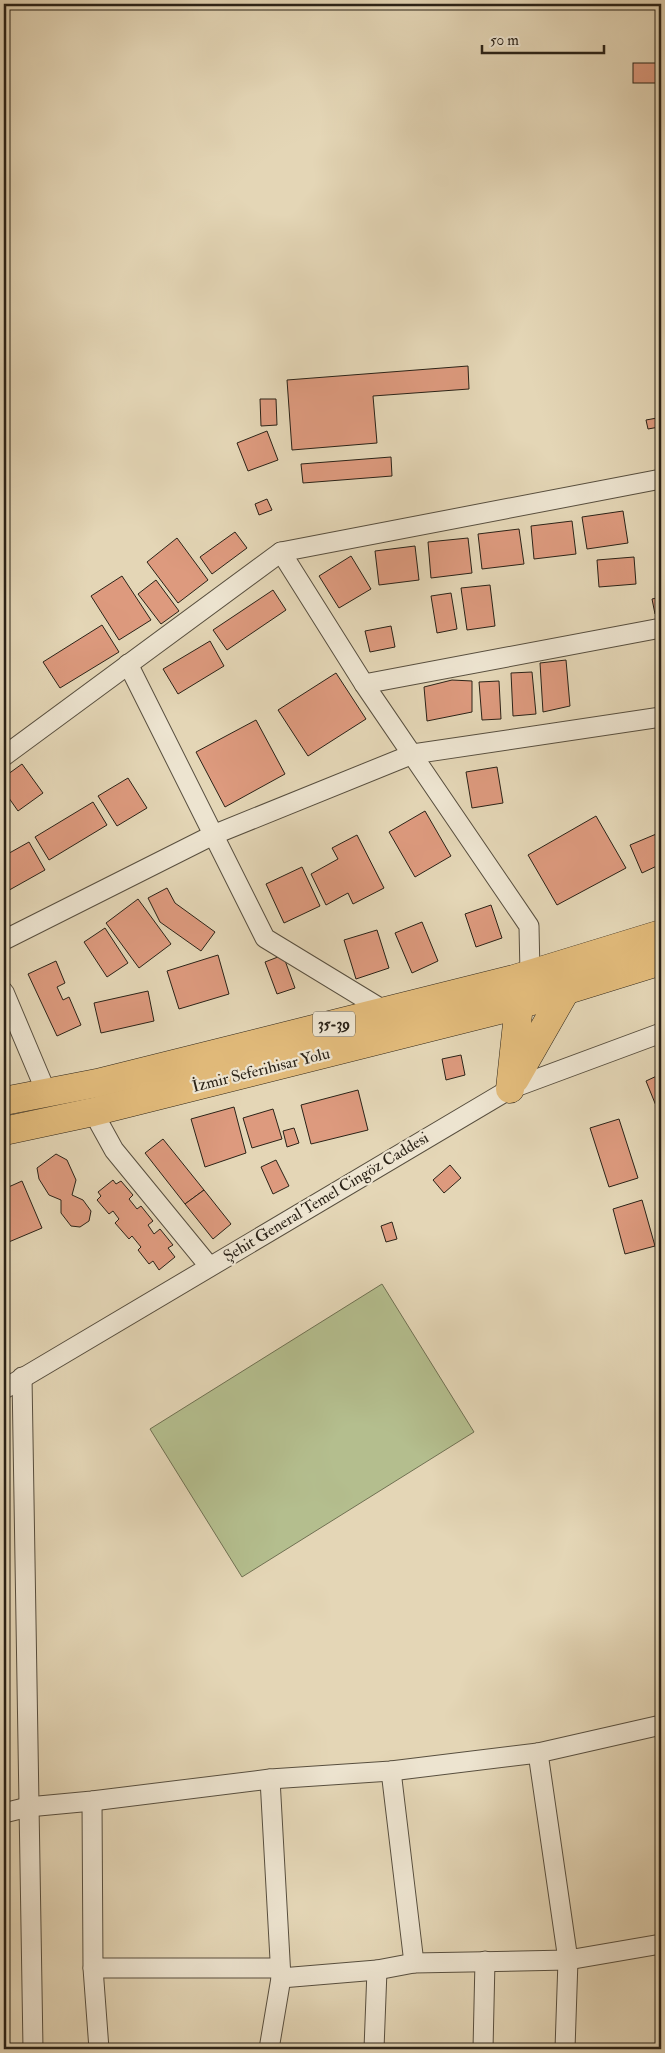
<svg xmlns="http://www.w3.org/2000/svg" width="665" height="2053" font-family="'IM FELL Double Pica',serif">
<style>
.green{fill:#b4be8e;stroke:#6f7052}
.building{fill:#dd9a7e;stroke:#2a2217}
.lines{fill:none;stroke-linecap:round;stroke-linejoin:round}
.minor-casing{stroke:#584f3f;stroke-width:21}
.primary-casing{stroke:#2a2217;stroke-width:29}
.minor{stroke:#ede4d0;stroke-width:19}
.primary{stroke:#e2bb7b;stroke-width:28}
.labels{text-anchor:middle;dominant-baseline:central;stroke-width:4.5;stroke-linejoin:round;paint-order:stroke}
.shield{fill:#ede4d0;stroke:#645c4e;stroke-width:1}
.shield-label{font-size:15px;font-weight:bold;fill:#2a2217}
.street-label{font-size:16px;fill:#2a2217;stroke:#ede4d0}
</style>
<rect width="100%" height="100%" fill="#e4d6b6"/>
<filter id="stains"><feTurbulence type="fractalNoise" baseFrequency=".004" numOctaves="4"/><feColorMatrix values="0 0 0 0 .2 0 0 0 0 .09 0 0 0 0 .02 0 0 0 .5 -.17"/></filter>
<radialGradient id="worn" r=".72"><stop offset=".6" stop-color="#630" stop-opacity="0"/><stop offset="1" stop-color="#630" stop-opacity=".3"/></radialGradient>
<polygon class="green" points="382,1284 474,1432 242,1577 150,1429"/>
<g class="building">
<rect x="633" y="63" width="28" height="20"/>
<polygon points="468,366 469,389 373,396 377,443 292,450 287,380"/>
<polygon points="260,399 276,399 277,425 261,426"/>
<polygon points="657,418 659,427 648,429 646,420"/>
<polygon points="267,431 278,460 248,471 237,443"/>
<polygon points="391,457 392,476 303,483 301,464"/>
<polygon points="267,499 272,510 259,515 255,504"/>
<polygon points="623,511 628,543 587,549 582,517"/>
<polygon points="572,521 576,554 534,559 531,526"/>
<polygon points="519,529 524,564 482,569 478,534"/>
<polygon points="235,532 247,548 212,574 200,557"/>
<polygon points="177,538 208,580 178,603 147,562"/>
<polygon points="468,538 472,573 431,578 428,542"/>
<polygon points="415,546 419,580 379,585 375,551"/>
<polygon points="351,556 371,589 339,608 319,576"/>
<polygon points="634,557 636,584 599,587 597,560"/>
<polygon points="122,576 151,620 119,640 91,596"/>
<polygon points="156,580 179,611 161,624 138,594"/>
<polygon points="490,585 495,626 467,630 461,588"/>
<polygon points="273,590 286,610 227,650 213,630"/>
<polygon points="451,593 457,629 437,633 431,596"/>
<polygon points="661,597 661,613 655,614 652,599"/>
<polygon points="102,625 119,652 60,688 43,662"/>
<polygon points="391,626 395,647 370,652 365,631"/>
<polygon points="210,641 224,666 178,694 163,669"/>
<polygon points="566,660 570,706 543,712 540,663"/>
<polygon points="532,672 536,714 513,716 511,673"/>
<polygon points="336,673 366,719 308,756 278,710"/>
<polygon points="452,680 472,681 472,712 427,721 424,687"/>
<polygon points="499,681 501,719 482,720 479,682"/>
<polygon points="256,720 285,774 225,807 196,752"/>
<polygon points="22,764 43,793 18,811 4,791 4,777"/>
<polygon points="497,767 503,803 472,808 466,772"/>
<polygon points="128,778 147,808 117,826 98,796"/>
<polygon points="93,802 107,825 49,860 35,837"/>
<polygon points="425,811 451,856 415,877 389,832"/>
<polygon points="596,816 626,868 557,905 528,855"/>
<polygon points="661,832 661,864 642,873 630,845"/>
<polygon points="357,835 384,888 353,904 348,893 326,905 311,874 338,859 332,848"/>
<polygon points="29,842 45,870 4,893 4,856"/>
<polygon points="302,867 320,906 284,923 266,884"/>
<polygon points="167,888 175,903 215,932 201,951 160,922 148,898"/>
<polygon points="138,899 171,944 139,968 106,923"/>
<polygon points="491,905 502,938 476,947 465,914"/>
<polygon points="422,922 438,961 412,973 395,933"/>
<polygon points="105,928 128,963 107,977 84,942"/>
<polygon points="377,930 389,968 356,979 344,940"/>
<polygon points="218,955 229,994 179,1009 167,971"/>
<polygon points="283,955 295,988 277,994 265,962"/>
<polygon points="56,961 65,983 57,987 63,1000 69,997 81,1025 57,1036 28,974"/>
<polygon points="148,991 154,1021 101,1033 94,1003"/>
<polygon points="4,1005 16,1026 4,1033"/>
<polygon points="461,1055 465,1075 446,1080 442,1059"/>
<polygon points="661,1074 661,1118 646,1081"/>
<polygon points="358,1090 368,1130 311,1144 301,1105"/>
<polygon points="234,1107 246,1153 205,1167 191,1119"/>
<polygon points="273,1109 282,1139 252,1148 243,1118"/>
<polygon points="619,1119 638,1178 609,1187 590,1128"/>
<polygon points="294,1128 299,1143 287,1147 283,1131"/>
<polygon points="163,1139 204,1190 185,1204 145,1153"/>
<polygon points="56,1154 67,1160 76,1180 72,1195 83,1200 91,1211 89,1221 80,1227 71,1226 61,1213 61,1200 49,1195 39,1179 37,1168"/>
<polygon points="276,1160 289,1186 273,1194 261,1167"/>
<polygon points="450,1165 461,1178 444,1193 433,1180"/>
<polygon points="113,1180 116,1184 121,1181 133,1195 129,1199 137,1209 141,1206 153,1221 148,1225 154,1234 160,1229 173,1245 168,1248 175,1257 159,1270 153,1261 149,1264 138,1250 141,1247 132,1236 129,1239 115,1223 119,1219 113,1211 109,1214 97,1200 101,1196 98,1192"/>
<polygon points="22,1181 42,1228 4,1244 4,1189"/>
<polygon points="204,1190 231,1224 213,1239 185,1204"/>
<polygon points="642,1200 655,1246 625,1254 613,1209"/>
<polygon points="392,1222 397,1239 386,1242 381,1226"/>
</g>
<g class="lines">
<defs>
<g id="minor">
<polyline points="281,552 364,684 529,926 530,974"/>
<polyline points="128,664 265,938 385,1011"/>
<polyline points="364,684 661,628"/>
<polyline points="4,756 281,552 661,479"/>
<polyline points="4,940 213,835 413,754 661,717"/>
<polyline points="4,992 47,1094"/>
<polyline points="93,1112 114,1150 209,1266"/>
<polyline points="22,1377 33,2049"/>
<polyline points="4,1389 510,1089 661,1033"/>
<polyline points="538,1753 568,1960 565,2049"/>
<polyline points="391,1771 414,1963"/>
<polyline points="92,1801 93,1968 99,2049"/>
<polyline points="4,1813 28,1807 92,1801 270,1779 391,1771 538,1753 661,1725"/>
<polyline points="93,1968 280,1968"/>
<polyline points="281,1978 377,1970 414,1963 568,1960 661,1944"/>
<polyline points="269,2049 281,1978 270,1779"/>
<polyline points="374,2049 377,1970"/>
<polyline points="483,2049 485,1961"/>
</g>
<g id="primary">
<polyline points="515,1079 566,990"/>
<polyline points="510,1089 519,1005 525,989"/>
<polyline points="4,1101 97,1083 514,979 661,934"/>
<polyline points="4,1131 93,1112 519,1005 661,961"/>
</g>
</defs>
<use href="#minor" class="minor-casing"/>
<use href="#primary" class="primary-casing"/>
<use href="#minor" class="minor"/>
<use href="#primary" class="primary"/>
</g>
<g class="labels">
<rect class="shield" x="313" y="1011.5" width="42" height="25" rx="4"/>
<g class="shield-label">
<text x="334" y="1024">35-39</text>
</g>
<g class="street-label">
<text transform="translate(261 1070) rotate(-14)">İzmir Seferihisar Yolu</text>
<text transform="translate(326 1197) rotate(-31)">Şehit General Temel Cingöz Caddesi</text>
</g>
</g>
<rect width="665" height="2053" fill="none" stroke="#e4d6b6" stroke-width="20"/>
<rect x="5" y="5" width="655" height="2043" fill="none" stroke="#2a2217" stroke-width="2.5"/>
<rect x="10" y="10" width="645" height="2033" fill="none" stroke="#2a2217"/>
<path d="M482 45v8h122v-8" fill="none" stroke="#2a2217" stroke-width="2.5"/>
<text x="490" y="45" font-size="15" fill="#2a2217" stroke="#ede4d0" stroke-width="4" paint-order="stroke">50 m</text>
<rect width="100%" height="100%" filter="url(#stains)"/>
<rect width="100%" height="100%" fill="url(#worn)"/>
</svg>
